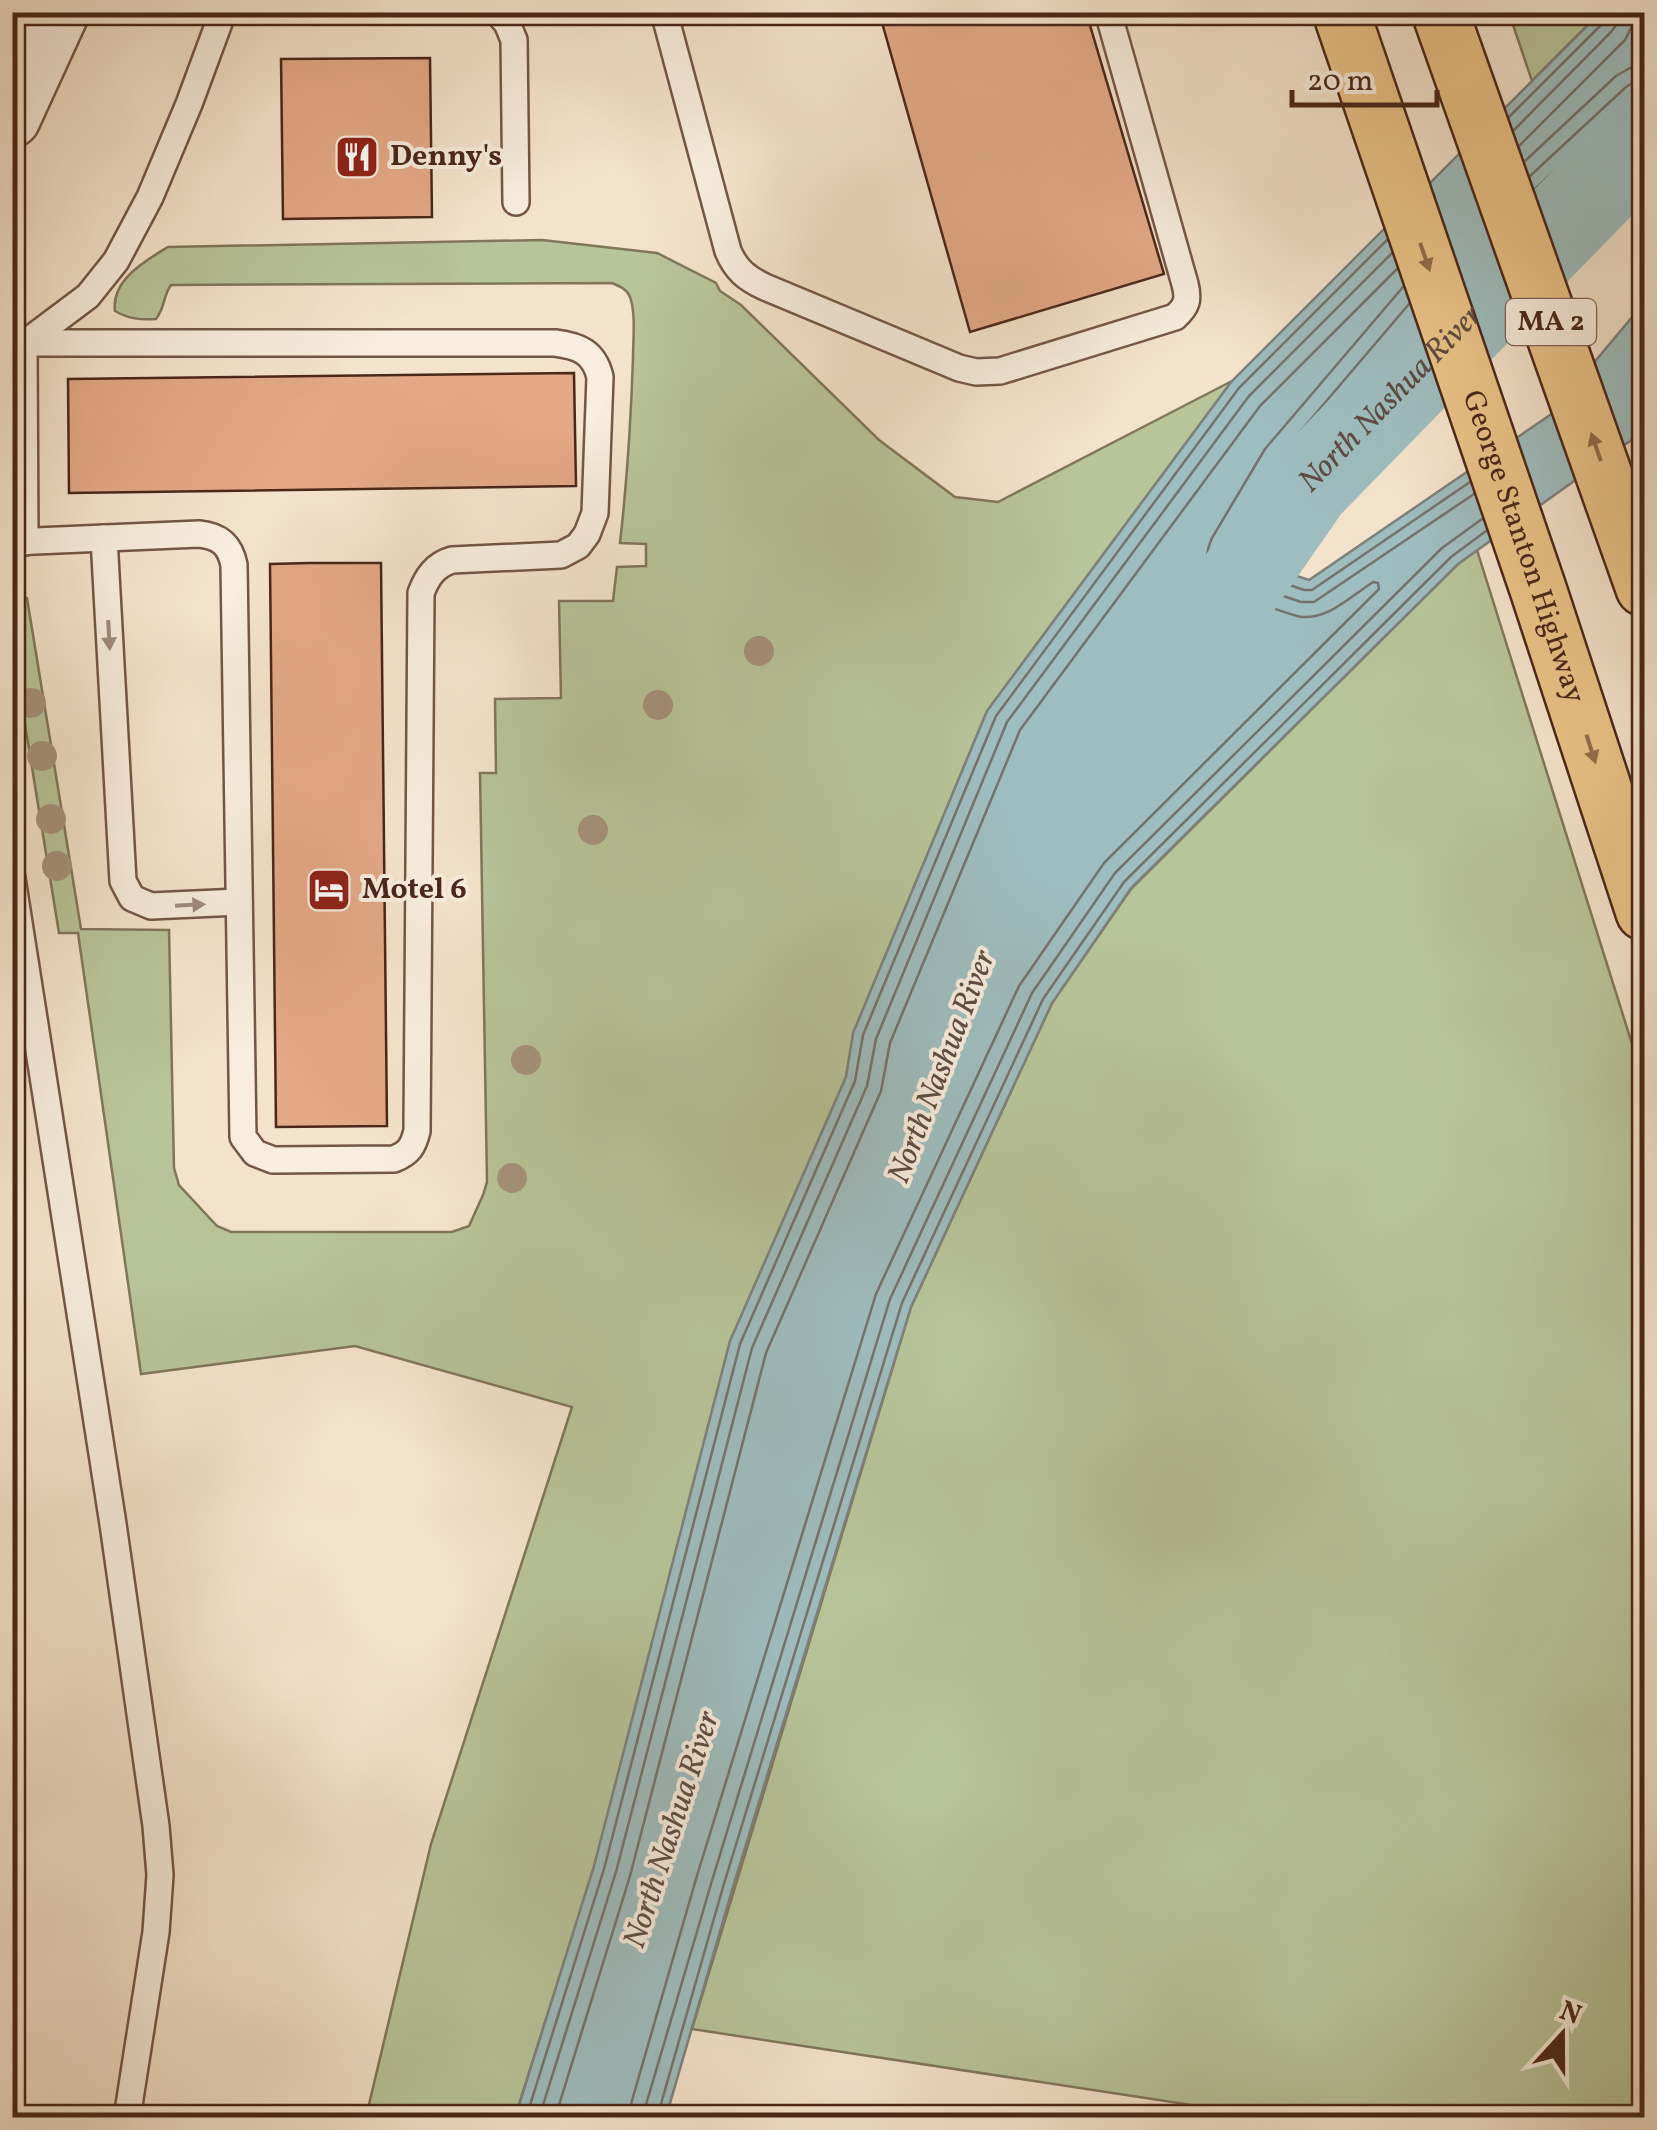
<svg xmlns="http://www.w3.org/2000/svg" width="1657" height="2130" font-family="Vollkorn,serif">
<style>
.green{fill:#b8c49a;stroke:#80765a;stroke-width:2.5}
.water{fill:#9ebdbf;stroke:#7c817d;stroke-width:2.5}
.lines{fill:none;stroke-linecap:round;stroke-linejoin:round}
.shore{stroke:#74726c;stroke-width:2.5}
.river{stroke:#9ebdbf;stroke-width:88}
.building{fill:#e3a886;stroke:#492719;stroke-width:2.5}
.service-casing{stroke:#745646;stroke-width:30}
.tertiary-casing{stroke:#745646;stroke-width:60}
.motorway-casing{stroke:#492719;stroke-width:60}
.service{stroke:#f8edde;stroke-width:25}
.tertiary{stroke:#f8edde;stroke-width:55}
.motorway{stroke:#eac286;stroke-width:55}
.tree{fill:#a5917b}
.oneway{fill:#916d4a}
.oneway2{fill:#a08a7c}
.labels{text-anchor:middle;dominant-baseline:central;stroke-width:8;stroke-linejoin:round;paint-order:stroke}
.shield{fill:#f8edde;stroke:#7e6254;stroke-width:2.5}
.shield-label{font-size:28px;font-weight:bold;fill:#492719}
.poi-label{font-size:30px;font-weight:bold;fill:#492719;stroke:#f8edde;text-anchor:start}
.street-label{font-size:30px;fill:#492719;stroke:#f8edde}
.water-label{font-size:32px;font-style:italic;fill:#5e4c42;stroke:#f8edde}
</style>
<rect width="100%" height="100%" fill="#f4e3cc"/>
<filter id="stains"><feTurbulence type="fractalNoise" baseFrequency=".002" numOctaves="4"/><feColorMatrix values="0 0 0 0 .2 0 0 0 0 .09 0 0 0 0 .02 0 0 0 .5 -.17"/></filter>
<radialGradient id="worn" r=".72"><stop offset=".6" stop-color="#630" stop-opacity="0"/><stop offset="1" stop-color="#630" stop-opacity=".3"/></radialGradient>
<g class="green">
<polygon points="1509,13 1600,13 1532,81"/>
<path d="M542 240 657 253 716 283 720 291 741 305 879 440 955 497 998 502 1232 381 987 711 854 1033 846 1077 515 2117H366L431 1844 572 1407 355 1346 141 1374 78 933H59L13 651 12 596 21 595 27 598 81 929 169 930 174 1168 179 1185 217 1226 231 1232H452L469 1226 483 1195 487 1182 480 773H496L495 699 561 698 559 601H613L617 567 646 566V544L620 543C627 481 631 420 633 358 633 341 636 313 630 297 627 289 619 286 612 283L171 285C163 296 165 308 156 319 141 320 129 319 115 311 111 280 145 261 168 247Z"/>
<polygon points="1477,550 1644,1082 1644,2117 1270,2117 692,2029 911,1307 1052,1003 1131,889 1458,564"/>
</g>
<polygon class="water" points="1600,13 1644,13 1644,101 1484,250 1295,473 1243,558 1309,580 1550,415 1644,303 1644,431 1458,564 1131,888 1052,1003 911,1307 732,1890 666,2117 515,2118 594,1866 730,1341 846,1077 853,1033 987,711 1232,381"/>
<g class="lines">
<g class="shore">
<polyline points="1509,117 1602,24 1606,12"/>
<polyline points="1514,130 1611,32 1617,24 1618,12"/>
<polyline points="1519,146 1625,40 1632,26 1633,12"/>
<polyline points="1525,161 1616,76 1630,68 1644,66"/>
<polyline points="1530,176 1626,87 1634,82 1644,81"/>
<polyline points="1535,189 1634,97 1644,94"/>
<path d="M1409 304 1277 459 1225 545C1219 560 1223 572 1237 580L1301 602H1314L1474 494"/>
<polyline points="1414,317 1287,466 1236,551 1235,560 1242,568 1304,590 1312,590 1470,482"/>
<polyline points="526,2118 604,1869 740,1344 855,1081 863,1035 996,716 1239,388 1387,240"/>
<polyline points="539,2118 616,1872 752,1348 867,1086 876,1039 1007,722 1249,396 1392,253"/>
<polyline points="555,2118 630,1876 766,1353 881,1091 890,1043 1020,730 1260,406 1397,269"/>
<path d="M629 2118 631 2104 696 1879 876 1294 1019 986 1104 863 1379 589 1378 583 1373 582C1350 597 1329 619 1301 617 1288 614 1275 609 1262 604 1229 593 1193 581 1212 538L1265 449 1403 287"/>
<polyline points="644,2118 645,2108 711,1884 890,1299 1032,993 1115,873 1442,548 1482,519"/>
<polyline points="657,2118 723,1887 902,1303 1043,999 1124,882 1451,557 1486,531"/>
</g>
<path class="river" id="s1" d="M1185 662 1307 486 1644 140"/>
</g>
<g class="building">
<polygon points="879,12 1086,12 1164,274 970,332"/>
<polygon points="430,58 432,217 283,219 281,59"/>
<polygon points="574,373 576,486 69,493 68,379"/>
<polygon points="310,563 381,563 387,1126 276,1127 270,564"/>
</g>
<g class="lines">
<defs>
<g id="service">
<polyline points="497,12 507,23 514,40 516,202"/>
<path d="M664 12 728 251C736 270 746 278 765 287L959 368 976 372 1000 371 1175 317C1187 306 1189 300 1185 284L1108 12"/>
<polyline points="12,35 45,47"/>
<path d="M12 343H555C579 346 594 352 600 377L595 513 587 534 578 546 561 555 452 560C435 565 427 577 421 593L417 1131C413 1147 409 1153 394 1159L273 1160 255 1153 243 1137 234 565C230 545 220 536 199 534L12 542"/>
<polyline points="104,538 123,881 132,898 151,906 239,902"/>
<polyline points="25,542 24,344 88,296 116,261 150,197 189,104 223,12"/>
<polyline points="12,878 113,1524 156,1826 160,1875 156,1932 127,2118"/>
</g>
<polyline id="tertiary" points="12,119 61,12"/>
<g id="motorway">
<path id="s2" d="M1341 12 1538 589 1644 912"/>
<polyline points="1440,12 1644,588"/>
</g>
</defs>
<use href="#service" class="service-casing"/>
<use href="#tertiary" class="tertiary-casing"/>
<use href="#motorway" class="motorway-casing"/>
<use href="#service" class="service"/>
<use href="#tertiary" class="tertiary"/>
<use href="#motorway" class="motorway"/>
</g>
<g class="tree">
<circle cx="759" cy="651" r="15"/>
<circle cx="31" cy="703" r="15"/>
<circle cx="658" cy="705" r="15"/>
<circle cx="42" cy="756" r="15"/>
<circle cx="51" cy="819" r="15"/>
<circle cx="593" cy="830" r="15"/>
<circle cx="57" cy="866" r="15"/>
<circle cx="526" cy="1060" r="15"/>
<circle cx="512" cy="1178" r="15"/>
</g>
<defs><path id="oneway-solid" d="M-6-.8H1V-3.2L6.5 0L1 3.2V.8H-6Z" transform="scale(2.5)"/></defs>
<g class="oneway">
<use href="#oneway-solid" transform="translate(1425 257) rotate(71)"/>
<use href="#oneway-solid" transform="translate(1596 447) rotate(-109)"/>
<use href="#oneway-solid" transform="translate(1591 749) rotate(72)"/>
</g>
<g class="oneway2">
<use href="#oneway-solid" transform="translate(109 635) rotate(87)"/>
<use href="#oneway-solid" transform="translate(190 905) rotate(-3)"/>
</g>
<defs>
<symbol id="restaurant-square" viewBox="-11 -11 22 22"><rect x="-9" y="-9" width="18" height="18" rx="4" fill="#8f2418" stroke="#f8edde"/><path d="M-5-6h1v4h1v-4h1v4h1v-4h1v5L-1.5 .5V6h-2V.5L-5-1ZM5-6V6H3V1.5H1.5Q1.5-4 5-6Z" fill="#fff"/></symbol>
<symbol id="hotel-square" viewBox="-11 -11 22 22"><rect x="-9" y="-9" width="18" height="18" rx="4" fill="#8f2418" stroke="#f8edde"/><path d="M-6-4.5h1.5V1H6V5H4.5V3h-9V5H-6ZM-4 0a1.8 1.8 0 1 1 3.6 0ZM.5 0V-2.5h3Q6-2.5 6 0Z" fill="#fff"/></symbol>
</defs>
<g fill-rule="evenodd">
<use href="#restaurant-square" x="332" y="132" width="50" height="50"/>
<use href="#hotel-square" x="304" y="865" width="50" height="50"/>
</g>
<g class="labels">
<rect class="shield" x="1506" y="299" width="90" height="46" rx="8"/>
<g class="shield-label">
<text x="1551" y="322">MA 2</text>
</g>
<g class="poi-label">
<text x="390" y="157">Denny's</text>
<text x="362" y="890">Motel 6</text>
</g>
<g class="street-label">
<text stroke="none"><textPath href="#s2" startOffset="565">George Stanton Highway</textPath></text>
</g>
<g class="water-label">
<text stroke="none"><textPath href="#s1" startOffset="335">North Nashua River</textPath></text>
<text transform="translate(943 1067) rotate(-69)">North Nashua River</text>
<text transform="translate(673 1830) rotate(-72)">North Nashua River</text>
</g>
</g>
<rect width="1657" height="2130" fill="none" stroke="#f4e3cc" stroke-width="50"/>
<rect x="15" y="15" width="1627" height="2100" fill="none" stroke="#492719" stroke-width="5"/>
<rect x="25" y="25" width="1607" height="2080" fill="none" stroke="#492719" stroke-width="2.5"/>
<g transform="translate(1562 2035) rotate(21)" stroke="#f8edde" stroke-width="8" paint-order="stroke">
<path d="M0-8L18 38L0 25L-18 38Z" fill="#492719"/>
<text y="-15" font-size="28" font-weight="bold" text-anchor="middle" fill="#492719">N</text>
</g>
<path d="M1292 90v15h145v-15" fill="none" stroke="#492719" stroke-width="5"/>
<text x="1307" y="90" font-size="30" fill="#492719" stroke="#f8edde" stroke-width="8" paint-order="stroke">20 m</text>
<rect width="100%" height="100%" filter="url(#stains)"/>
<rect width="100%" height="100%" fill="url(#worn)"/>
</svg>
